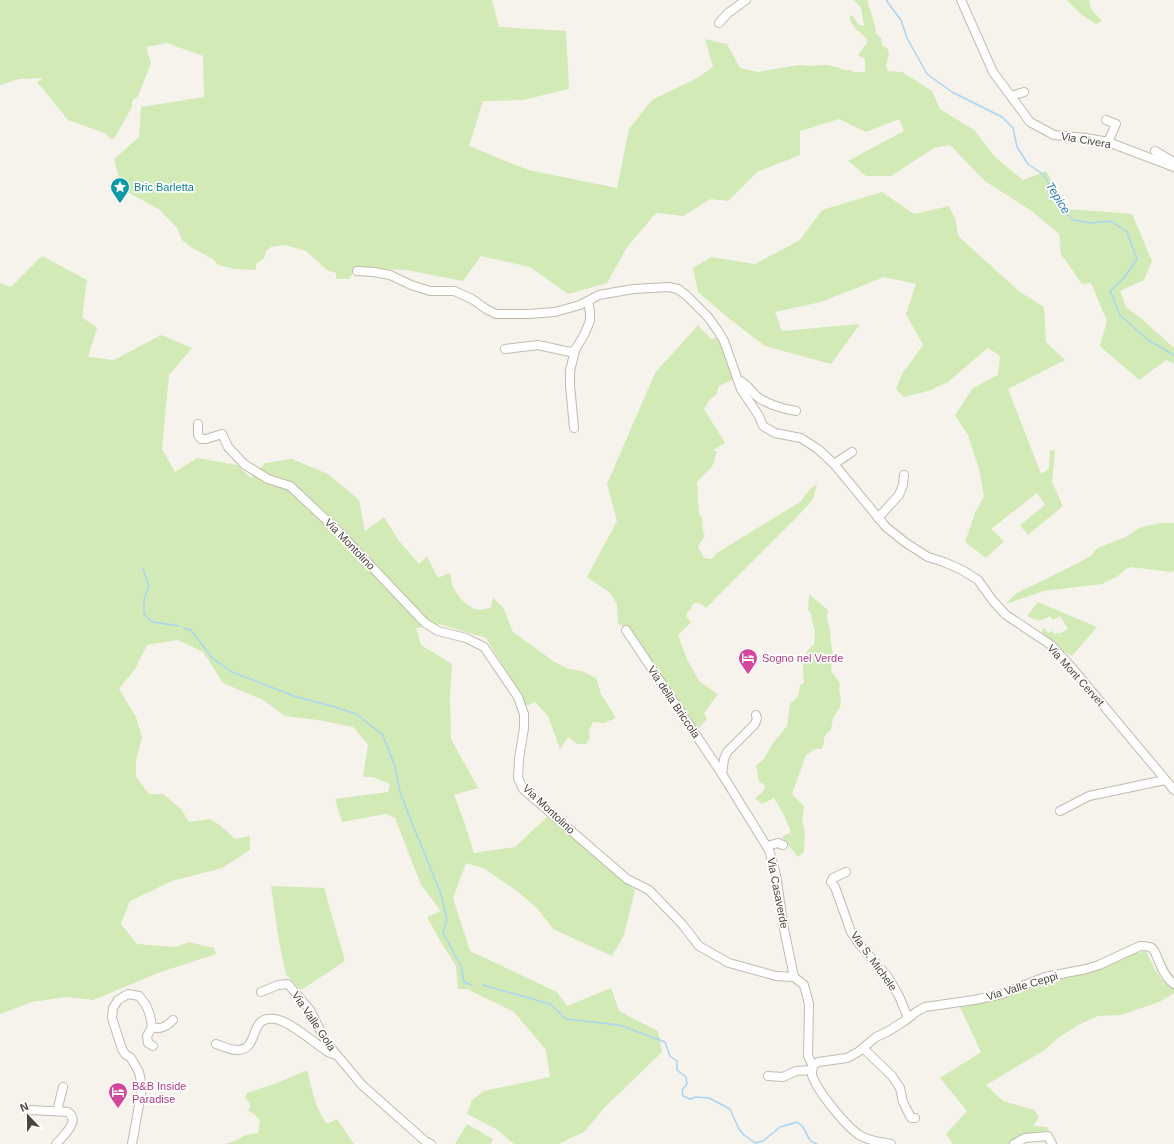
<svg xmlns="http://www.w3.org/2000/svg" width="1174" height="1144" font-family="Arial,sans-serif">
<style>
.green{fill:#d2eab5}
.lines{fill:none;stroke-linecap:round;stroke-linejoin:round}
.stream{stroke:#a9d4f2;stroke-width:1.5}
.minor-casing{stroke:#c2bbae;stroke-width:10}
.minor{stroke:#fff;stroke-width:8}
.labels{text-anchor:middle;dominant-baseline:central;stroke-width:3.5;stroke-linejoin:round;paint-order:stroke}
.street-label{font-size:11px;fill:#4b4439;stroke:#fff}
.culture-label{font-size:11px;fill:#0d838f;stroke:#fff;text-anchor:start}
.hotel-label{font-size:11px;fill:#b23c85;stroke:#fff;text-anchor:start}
.water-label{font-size:12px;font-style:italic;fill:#2e7ab2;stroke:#fff}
</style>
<rect width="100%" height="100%" fill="#f6f3ec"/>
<g class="green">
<path d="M0 0H492L499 27 566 31 569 89 523 100 483 101 469 146 528 170 617 188 629 129 652 100 697 78 713 67 705 39 727 44 740 68 758 72 799 65 810 66 826 65 836 67 844 70H850L854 72H865V61L864 58 859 56V53C864 49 859 53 863 48 863 47 867 44 867 43 869 35 849 29 850 16L852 15 859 25 862 26 864 25 861 8 854 0H867L874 22 876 33 881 38 882 46 887 48 889 53 886 66 888 71 902 72 932 91 940 109 974 130 996 158 1023 180 1046 171 1068 209 1132 214 1152 261 1144 280 1120 291 1126 307 1143 320 1174 348V364L1166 360 1139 380 1100 346 1107 321 1091 283 1082 284 1061 254 1059 234 1033 212 985 181 950 145 934 148 891 176H866L848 161 904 131 899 119 866 132 839 119 800 131V155L757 172 728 201 711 199 683 216 656 213 627 247 607 283 568 294 530 267 481 256 463 281 406 270 357 268 349 279H336V273L327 270 306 251 285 245 271 247 266 251 264 258 256 264V270L235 269 218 265 213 259 192 248 182 240 177 228 160 210 122 189 114 159 139 137 141 107 204 97 203 56 167 43 146 47 151 63 138 96 132 101V107L114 139 109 138 107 134 68 120 37 82 43 78 19 79 0 85Z"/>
<polygon points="1067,0 1089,0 1091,9 1102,21 1096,24 1082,15"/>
<polygon points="882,192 914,214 949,206 956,221 958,236 1020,292 1044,307 1046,342 1065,360 1008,389 1041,474 1049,469 1050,450 1055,451 1052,482 1063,506 1028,535 1020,525 1045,505 1037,493 991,529 1004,541 986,558 965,542 975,513 984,496 979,469 968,435 955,415 973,388 998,375 1000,356 988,348 948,382 928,391 904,397 896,389 902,374 923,345 906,314 916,284 884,277 821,302 775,312 782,331 860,324 831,364 765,346 731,320 698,292 693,268 711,257 755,264 800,240 822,210"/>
<path d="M42 256 87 280 82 317 97 328 88 357 114 360 161 335 192 348 169 375 162 449 175 472 197 458 237 465 251 478 265 463 292 459 328 474 359 500 365 531 384 517 399 541 419 564 427 556 438 578 449 573 451 576C449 587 465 606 475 609 481 611 485 610 491 607L493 598 503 607 513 632 553 661 568 669 582 671 596 678 601 694 616 718 604 723 593 722 589 731 590 738 586 744H577L568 737 560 749 548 716 535 702 525 706 515 685 486 638 439 624 416 628 421 645 452 664 450 696 451 739 478 788 454 795 464 821 474 853 515 847 547 817 552 819 635 890 624 935 612 956 553 929 537 908 517 891 485 869 466 863 453 898 470 951 557 992 567 1006 611 988 619 1011 658 1031 662 1052 604 1108 584 1132 558 1144H514L496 1129 467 1114 472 1100 484 1091 550 1077 546 1050 514 1012 467 989H458L456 966 442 944 427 917 441 911 421 885 395 818 386 814 342 822 335 799 388 792 390 784 373 777H363L368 745 353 727 318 720 285 716 263 700 223 683 203 652 178 640 147 645 135 669 119 689 136 717 142 737 136 760V777L149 794H163L181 809 189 822 210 819 221 826 235 839 250 836V850L222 868 172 881 130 901 121 924 137 944 176 947 189 942 214 948 216 954 158 973 93 1000 66 997 32 1002 0 1014V283L11 287Z"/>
<polygon points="698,325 711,339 718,338 734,379 719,386 716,395 710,399 704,409 725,443 713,450 717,452 712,467 697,482 699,513 702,518 703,531 705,536 698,546 704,558 712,559 717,553 800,502 811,488 817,484 813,499 798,516 706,608 701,604 695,603 692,605 691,610 688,611 686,616 691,622 678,635 687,659 699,681 718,694 704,713 707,719 697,730 626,627 618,624 617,604 609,592 587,577 617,521 607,484 655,373"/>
<polygon points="1161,523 1174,523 1174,571 1171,572 1131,567 1126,569 1118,576 1102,584 1044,591 1006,604 1015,594 1082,561 1092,555 1095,550 1100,547 1126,537 1141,527"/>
<path d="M809 594 828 610 827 618 830 629 831 643 833 654 831 671 838 680 840 685 839 690 841 701 840 707 833 718 831 730 827 733 824 738V744L821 749H815L806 755 792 794 804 806 802 822 805 832 804 852 798 857 782 837 791 832 784 815 774 798 762 804 755 798C760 794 765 792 765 785L759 782 756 765 763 760 773 743 787 726 790 704 798 696 800 685 804 683C803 668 800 653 814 645L815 631 812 621 811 613 808 610Z"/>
<path d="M1038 602 1097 627 1072 656 1044 638 1042 630 1044 627 1048 633 1052 631 1055 635 1058 632 1059 634 1068 629 1060 616 1053 620 1050 616C1040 622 1037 621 1027 616Z"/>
<polygon points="271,886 324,888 345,961 301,990 286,974 279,942"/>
<path d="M1146 951C1152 962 1160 985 1174 988V993L1159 1002 1121 1015 1098 1016 1076 1026 1058 1038 1046 1049 986 1085 1003 1101 1034 1110 1039 1117 1033 1126 1047 1127 1051 1135 1010 1144H953L946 1134 967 1111 940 1078 981 1052 959 1005 1131 954Z"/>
<path d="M307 1070C312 1088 315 1109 327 1124L337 1119 354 1144H225L235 1141 246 1135 258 1133 260 1121 254 1114 247 1110 251 1107 248 1101 245 1098 247 1093 277 1083Z"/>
<polygon points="467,1124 493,1139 491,1144 455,1144"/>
</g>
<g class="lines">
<g class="stream">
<polyline points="887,0 888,3 901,20 907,38 927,74 952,92 1002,117 1013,128 1017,147 1028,164 1044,175 1064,211 1073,220 1091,223 1111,221 1127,232 1137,259 1124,278 1110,291 1120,315 1148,340 1174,355"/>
<polyline points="143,569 149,586 144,600 144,614 152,622 179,626"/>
<polyline points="184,628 191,630 213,659 232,672 294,696 335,707 356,714 382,734 395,766 400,792 412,823 441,894 447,920 443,933 461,966 464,982 471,985"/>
<path d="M483 985 550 1004 566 1019 619 1025 665 1042 670 1056 677 1061V1070L686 1077 687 1084 682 1090 683 1096 690 1099 696 1097 709 1098 730 1109 739 1129 744 1135 755 1143 763 1141 780 1127 797 1122C799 1124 803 1126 804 1129 809 1136 807 1141 817 1144"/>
</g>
<defs>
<g id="minor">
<polyline points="961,0 993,72 1030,122 1054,135 1086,138 1108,142 1174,167"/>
<polyline points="719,23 728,13 746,0"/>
<polyline points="1011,96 1024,92"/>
<polyline points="1106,120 1116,124 1108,142"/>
<polyline points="1155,151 1174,162"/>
<polyline points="357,271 374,272 390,275 411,285 430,291 454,291 472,299 486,309 496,314 529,314 555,312 580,305 599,295 633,289 669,287 678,289 687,296 708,317 718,331 724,341 741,389 759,416 763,426 775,433 801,438 818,449 834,464 886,527 906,543 928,557 944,562 962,570 978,580 993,601 1006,615 1051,645 1073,669 1174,790"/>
<polyline points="505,349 538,345 570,352 575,350 584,335 590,321 590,312 588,301"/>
<path d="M738 380C748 383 751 393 759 398 770 405 784 409 796 411"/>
<polyline points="198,424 198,435 201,439 206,439 222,434 228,447 244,464 268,479 290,486 336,529 425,623 438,631 466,638 484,647 518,697 524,714 524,728 519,759 518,778 523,789 627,879 649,890 682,924 699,946 729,963 776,976 794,977"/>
<polyline points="574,428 570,385 570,371 575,350"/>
<polyline points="834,464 852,452"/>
<polyline points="878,518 899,495 903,485 904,475"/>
<polyline points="626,630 722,774"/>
<polyline points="756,715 757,718 755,724 727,752 724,759 722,774 769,850 776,875 784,929 794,977 804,985 809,1004 808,1056 813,1066"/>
<polyline points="1060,811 1089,796 1165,780"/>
<polyline points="767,846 778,843 783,845"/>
<polyline points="846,872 833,878 831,882 835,887 851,932 860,945 888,977 899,996 908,1018"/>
<polyline points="261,992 278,985 288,984 310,1010 326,1042 362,1085 425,1141 431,1144"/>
<polyline points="152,1027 147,1036 148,1043 153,1046"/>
<path d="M216 1044C222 1046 230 1050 237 1050 261 1050 247 1015 275 1019 288 1020 316 1044 328 1052L336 1055"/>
<polyline points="863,1048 892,1076 900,1088 903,1102 911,1118 915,1118"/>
<path d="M813 1066 818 1062 847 1058 858 1052 876 1037 887 1032 906 1020 916 1012 925 1007 974 1000 1002 994 1045 977 1086 969 1099 965 1140 946C1144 946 1149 946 1152 948 1155 951 1156 954 1157 957 1161 966 1165 978 1174 984"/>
<path d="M813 1066C812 1069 812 1072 812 1075 817 1091 847 1128 861 1136 870 1141 881 1142 891 1144"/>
<polyline points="768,1076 783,1077 796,1071 812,1070"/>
<path d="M31 1110 68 1112C81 1121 63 1136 56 1144"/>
<polyline points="57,1111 63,1087"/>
<path d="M132 1144 141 1094V1082L139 1072 131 1058 125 1054 122 1049 112 1018 113 1008 118 1000 128 994 139 996 146 1005 150 1015 152 1027C161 1030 167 1026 173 1020"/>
<polyline points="1014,1144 1025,1138 1048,1136 1052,1144"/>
</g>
</defs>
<use href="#minor" class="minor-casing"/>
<use href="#minor" class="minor"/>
</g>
<defs>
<symbol id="sight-pin" viewBox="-11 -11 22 30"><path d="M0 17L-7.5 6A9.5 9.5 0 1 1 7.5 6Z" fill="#0f9aa8" stroke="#fff"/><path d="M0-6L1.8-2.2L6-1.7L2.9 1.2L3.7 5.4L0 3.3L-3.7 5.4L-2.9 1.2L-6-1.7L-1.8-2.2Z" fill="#fff"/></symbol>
<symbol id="hotel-pin" viewBox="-11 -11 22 30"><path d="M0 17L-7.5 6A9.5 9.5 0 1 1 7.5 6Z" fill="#d1479c" stroke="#fff"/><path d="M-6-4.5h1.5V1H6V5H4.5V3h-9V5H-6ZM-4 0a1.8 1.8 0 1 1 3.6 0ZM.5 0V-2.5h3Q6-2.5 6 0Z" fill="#fff"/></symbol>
</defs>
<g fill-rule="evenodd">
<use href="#sight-pin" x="109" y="176" width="22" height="30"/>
<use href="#hotel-pin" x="737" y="647" width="22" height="30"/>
<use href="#hotel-pin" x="107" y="1081" width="22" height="30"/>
</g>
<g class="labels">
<g class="street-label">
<text transform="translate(1086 140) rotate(10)">Via Civera</text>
<text transform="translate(350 544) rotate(46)">Via Montolino</text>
<text transform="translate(1076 675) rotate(48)">Via Mont Cervet</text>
<text transform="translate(674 702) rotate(56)">Via della Briccola</text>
<text transform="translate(549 809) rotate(43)">Via Montolino</text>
<text transform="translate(778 893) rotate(79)">Via Casaverde</text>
<text transform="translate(874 961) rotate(54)">Via S. Michele</text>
<text transform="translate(1022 986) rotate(-17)">Via Valle Ceppi</text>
<text transform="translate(314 1021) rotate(56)">Via Valle Gola</text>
</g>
<g class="culture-label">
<text x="134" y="187">Bric Barletta</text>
</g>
<g class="hotel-label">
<text x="762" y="658">Sogno nel Verde</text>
<text x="132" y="1086">B&amp;B Inside<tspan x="132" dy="13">Paradise</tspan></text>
</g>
<g class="water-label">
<text transform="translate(1058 198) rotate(58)">Tepice</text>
</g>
</g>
<g transform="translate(28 1116) rotate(338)" stroke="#ffffff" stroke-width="3" paint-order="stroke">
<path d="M0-3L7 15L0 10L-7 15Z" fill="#4b4439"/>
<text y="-6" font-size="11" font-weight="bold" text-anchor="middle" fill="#4b4439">N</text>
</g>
</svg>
